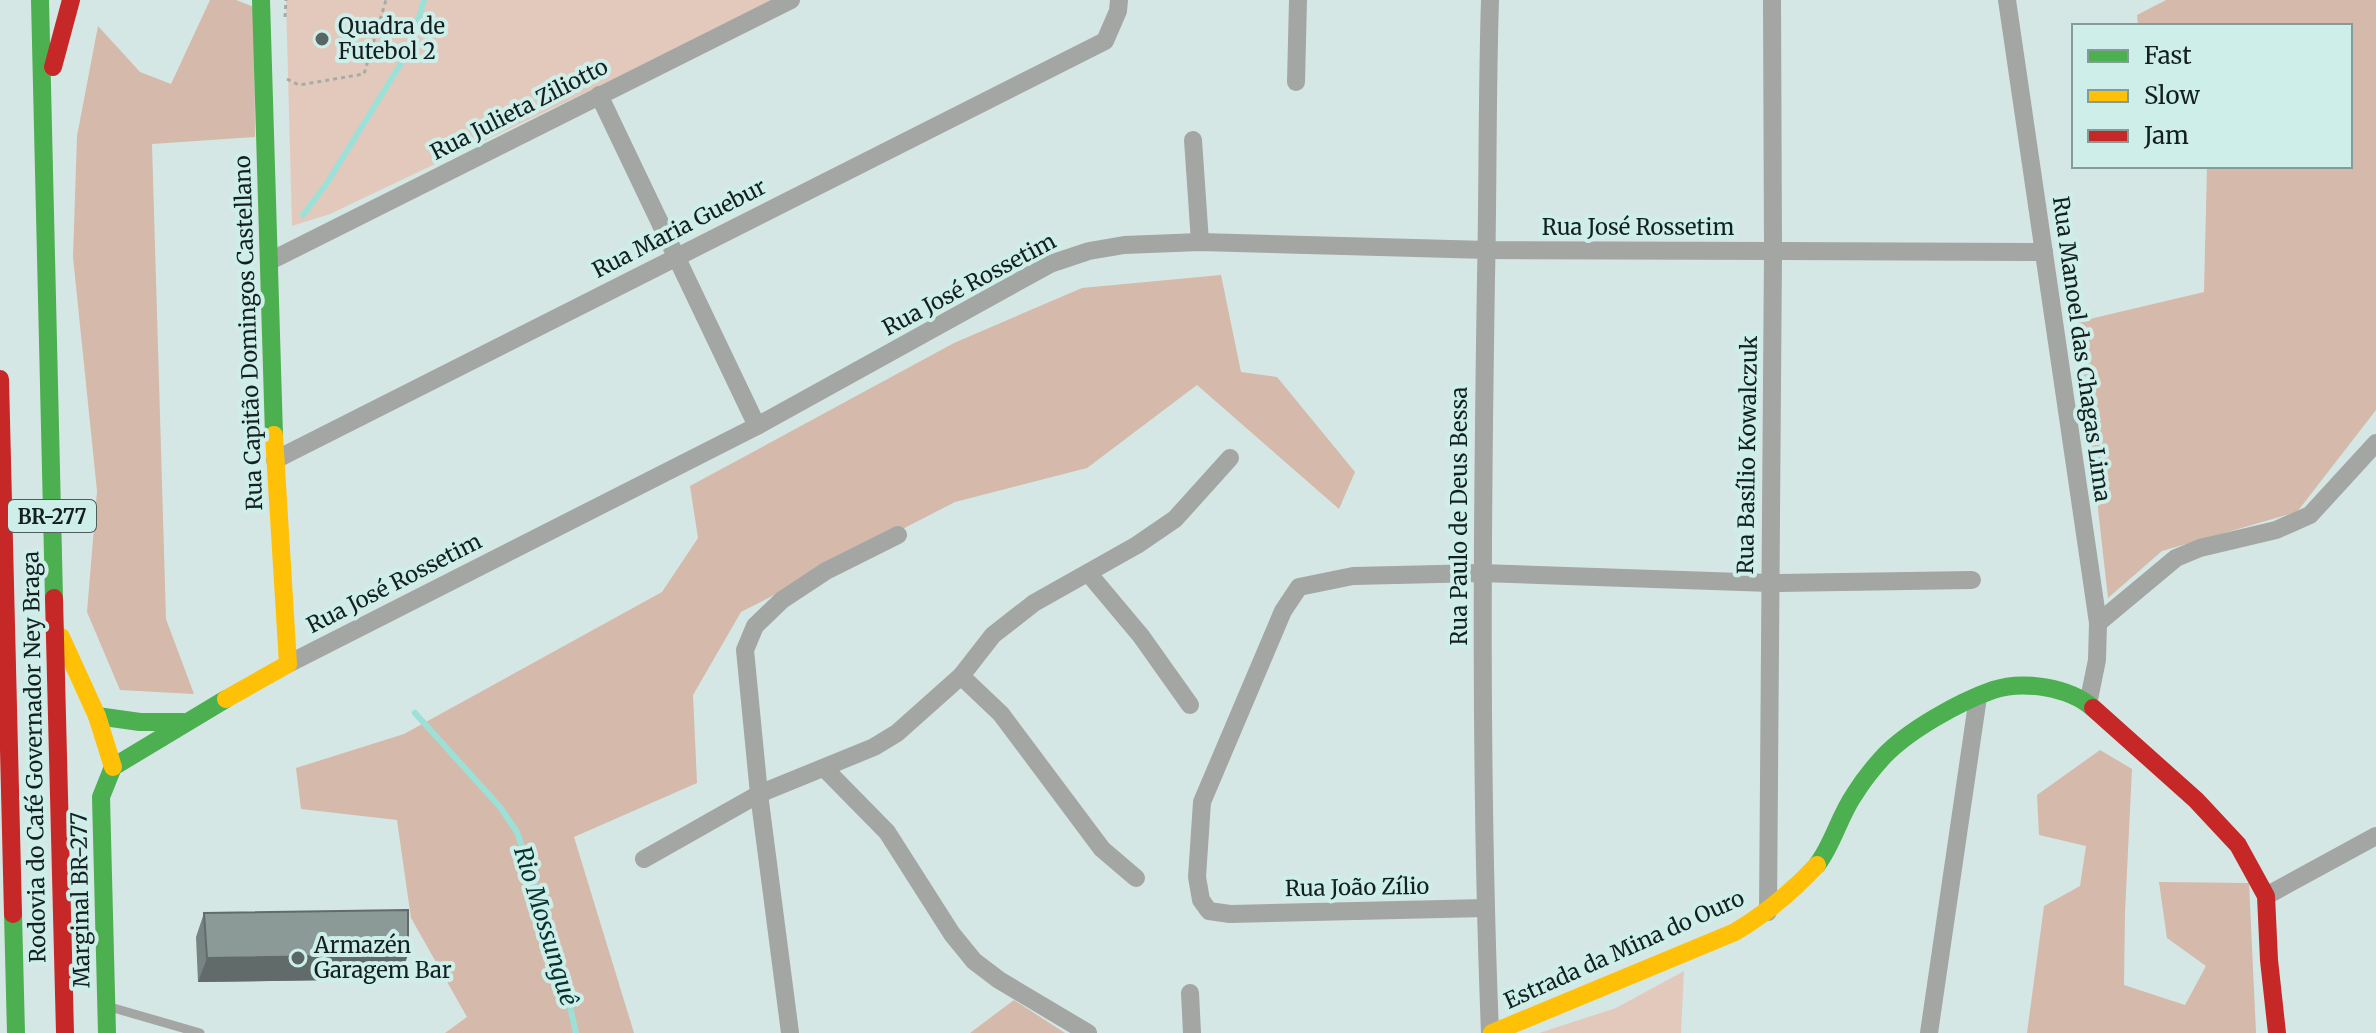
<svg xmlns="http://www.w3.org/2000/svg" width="2376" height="1033" font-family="Merriweather,serif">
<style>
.green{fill:#e3c9bc}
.forest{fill:#d5b9ab}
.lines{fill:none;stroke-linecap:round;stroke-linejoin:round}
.stream{stroke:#9de0d7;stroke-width:6}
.path{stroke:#a4aca9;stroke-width:3;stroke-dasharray:4 4;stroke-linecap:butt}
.lane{stroke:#a3a6a3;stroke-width:9}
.street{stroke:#a3a6a3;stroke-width:18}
.fast{stroke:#4caf50;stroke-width:18}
.slow{stroke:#ffc107;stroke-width:18}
.jam{stroke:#c62828;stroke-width:18}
.wall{fill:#788482}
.shaded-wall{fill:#616b6a}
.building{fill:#8b9997;stroke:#616b6a;stroke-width:2}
.poi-dot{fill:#586664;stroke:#ceeeea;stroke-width:3}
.labels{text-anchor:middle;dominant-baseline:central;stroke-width:8;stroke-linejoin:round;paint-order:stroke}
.shield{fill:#ceeeea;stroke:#4c5e5c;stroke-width:2}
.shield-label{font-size:20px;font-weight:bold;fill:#14201f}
.poi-label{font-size:22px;fill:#14201f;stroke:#ceeeea;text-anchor:start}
.street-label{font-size:22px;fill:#14201f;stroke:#ceeeea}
.water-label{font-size:24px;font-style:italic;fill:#06332f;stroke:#ceeeea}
</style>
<rect width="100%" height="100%" fill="#d5e7e4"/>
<g class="green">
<polygon points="286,0 781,0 330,214 292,226"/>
<polygon points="1684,971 1681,1033 1539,1033 1616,1008"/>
</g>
<g class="forest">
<polygon points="210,0 236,0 254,7 255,137 152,144 166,619 194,694 120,690 87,612 97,491 73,257 77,136 98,26 140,72 171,84"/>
<polygon points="2166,0 2376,0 2376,410 2297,512 2162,551 2108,598 2077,322 2204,292 2207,166 2350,166 2350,26 2138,26 2137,15"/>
<polygon points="1221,275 1241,372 1277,377 1355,472 1339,509 1197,385 1087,468 955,502 741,612 693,695 697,783 574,837 634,1033 445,1033 467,1017 411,918 397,820 301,809 296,768 404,734 662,592 698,538 690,486 954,343 1082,288"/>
<polygon points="2100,750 2132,769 2125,912 2124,985 2185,1005 2206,966 2167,938 2159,882 2249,883 2256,1033 2027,1033 2044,906 2080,886 2086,846 2039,835 2037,795"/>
<polygon points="1014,1000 1065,1033 970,1033"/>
</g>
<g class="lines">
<g class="stream">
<polyline points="303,215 327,183 410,49 424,0"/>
<polyline points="415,713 500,807 517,832 556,946 576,1033"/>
</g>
<g class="path">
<polyline points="285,17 286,0"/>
<polyline points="287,79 299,85 364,74 386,0"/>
</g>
<polyline class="lane" points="110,1007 200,1033"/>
<g class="street">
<polyline points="2007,0 2098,623 2097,660 2088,704"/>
<polyline points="1296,82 1298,0"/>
<polyline points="599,95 757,426"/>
<polyline points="1193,140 1200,242"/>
<polyline points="270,261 791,0"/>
<polyline points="275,460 1105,41 1118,11 1119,0"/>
<polyline points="1089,574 1141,636 1190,705"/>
<polyline points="2098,623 2176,558 2200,548 2276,530 2310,515 2376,443"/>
<polyline points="288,664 757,426 1050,264 1089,251 1124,245 1200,242 1487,250 2044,252"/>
<polyline points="961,676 1001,714 1102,849 1136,878"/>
<polyline points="824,768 887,832 952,934 974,961 999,980 1088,1033"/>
<polyline points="644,859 759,794 874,747 897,733 961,676 993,635 1034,603 1137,545 1175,519 1230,458"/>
<polyline points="2266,896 2376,836"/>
<polyline points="1485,908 1230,914 1209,911 1201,900 1197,877 1202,802 1283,611 1299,587 1353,576 1481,573 1770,583 1972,580"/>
<polyline points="1768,912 1773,252 1772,0"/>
<polyline points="1190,993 1192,1033"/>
<polyline points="790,1033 759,794 745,650 755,626 782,600 826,571 898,535"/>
<path d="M1490 1033C1480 781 1482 530 1486 278 1488 185 1487 93 1490 0"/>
<polyline points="1929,1033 1978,697"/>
</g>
<g class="fast">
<polyline points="40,0 54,598"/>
<polyline points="261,0 274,435"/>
<polyline points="97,716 140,722 183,722"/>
<path d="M1817 865C1833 844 1839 817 1854 795 1862 782 1873 768 1884 756 1909 730 1959 702 1993 690 2023 680 2069 687 2093 708"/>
<polyline points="13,914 16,1033"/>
<polyline points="107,1033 101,797 113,767 226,699"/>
</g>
<g class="slow">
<polyline points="61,637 97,716 113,767"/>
<polyline points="226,699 288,664 274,435"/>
<path d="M1492 1033 1735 932C1767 913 1792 892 1817 865"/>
</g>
<g class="jam">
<polyline points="53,67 71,0"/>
<polyline points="0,379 13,914"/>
<polyline points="54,598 65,1033"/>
<polyline points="2093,708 2196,800 2238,845 2266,896 2269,960 2277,1033"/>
</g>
</g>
<polygon class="wall" points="204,913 399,979 198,982 196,937"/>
<polygon class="shaded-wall" points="408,955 399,979 198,982 207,958"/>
<polygon class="building" points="408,910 408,955 207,958 204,913"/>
<g class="poi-dot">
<circle cx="322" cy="39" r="8"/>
<circle cx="298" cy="958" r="8"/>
</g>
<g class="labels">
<rect class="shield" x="8" y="500" width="88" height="32" rx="6"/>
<g class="shield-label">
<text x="52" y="516">BR-277</text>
</g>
<g class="poi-label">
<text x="338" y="26">Quadra de<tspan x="338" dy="25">Futebol 2</tspan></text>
<text x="314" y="945">Armazén<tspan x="314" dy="25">Garagem Bar</tspan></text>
</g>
<g class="street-label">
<text transform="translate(519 109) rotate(-27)">Rua Julieta Ziliotto</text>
<text x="1638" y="227">Rua José Rossetim</text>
<text transform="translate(679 228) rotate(-27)">Rua Maria Guebur</text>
<text transform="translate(969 284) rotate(-28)">Rua José Rossetim</text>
<text transform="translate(248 333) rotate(-92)">Rua Capitão Domingos Castellano</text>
<text transform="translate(2082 349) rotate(82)">Rua Manoel das Chagas Lima</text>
<text transform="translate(1747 455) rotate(-89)">Rua Basílio Kowalczuk</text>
<text transform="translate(1459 516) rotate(-90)">Rua Paulo de Deus Bessa</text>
<text transform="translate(394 583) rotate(-27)">Rua José Rossetim</text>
<text transform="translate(34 757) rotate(-91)">Rodovia do Café Governador Ney Braga</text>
<text transform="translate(1357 887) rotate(-1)">Rua João Zílio</text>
<text transform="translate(80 900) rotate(-91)">Marginal BR-277</text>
<text transform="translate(1624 949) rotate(-24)">Estrada da Mina do Ouro</text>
</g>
<g class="water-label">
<text transform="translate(546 926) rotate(73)">Rio Mossunguê</text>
</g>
</g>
<rect x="2072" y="24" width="280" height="144" fill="#ceeeea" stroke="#849c99" stroke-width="2"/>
<rect x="2088" y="50" width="40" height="12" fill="#4caf50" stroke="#849c99" stroke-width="2"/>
<text x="2144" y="64" font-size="24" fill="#14201f">Fast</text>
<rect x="2088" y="90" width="40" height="12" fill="#ffc107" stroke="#849c99" stroke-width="2"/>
<text x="2144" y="104" font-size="24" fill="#14201f">Slow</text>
<rect x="2088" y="130" width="40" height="12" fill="#c62828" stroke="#849c99" stroke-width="2"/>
<text x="2144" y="144" font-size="24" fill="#14201f">Jam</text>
</svg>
